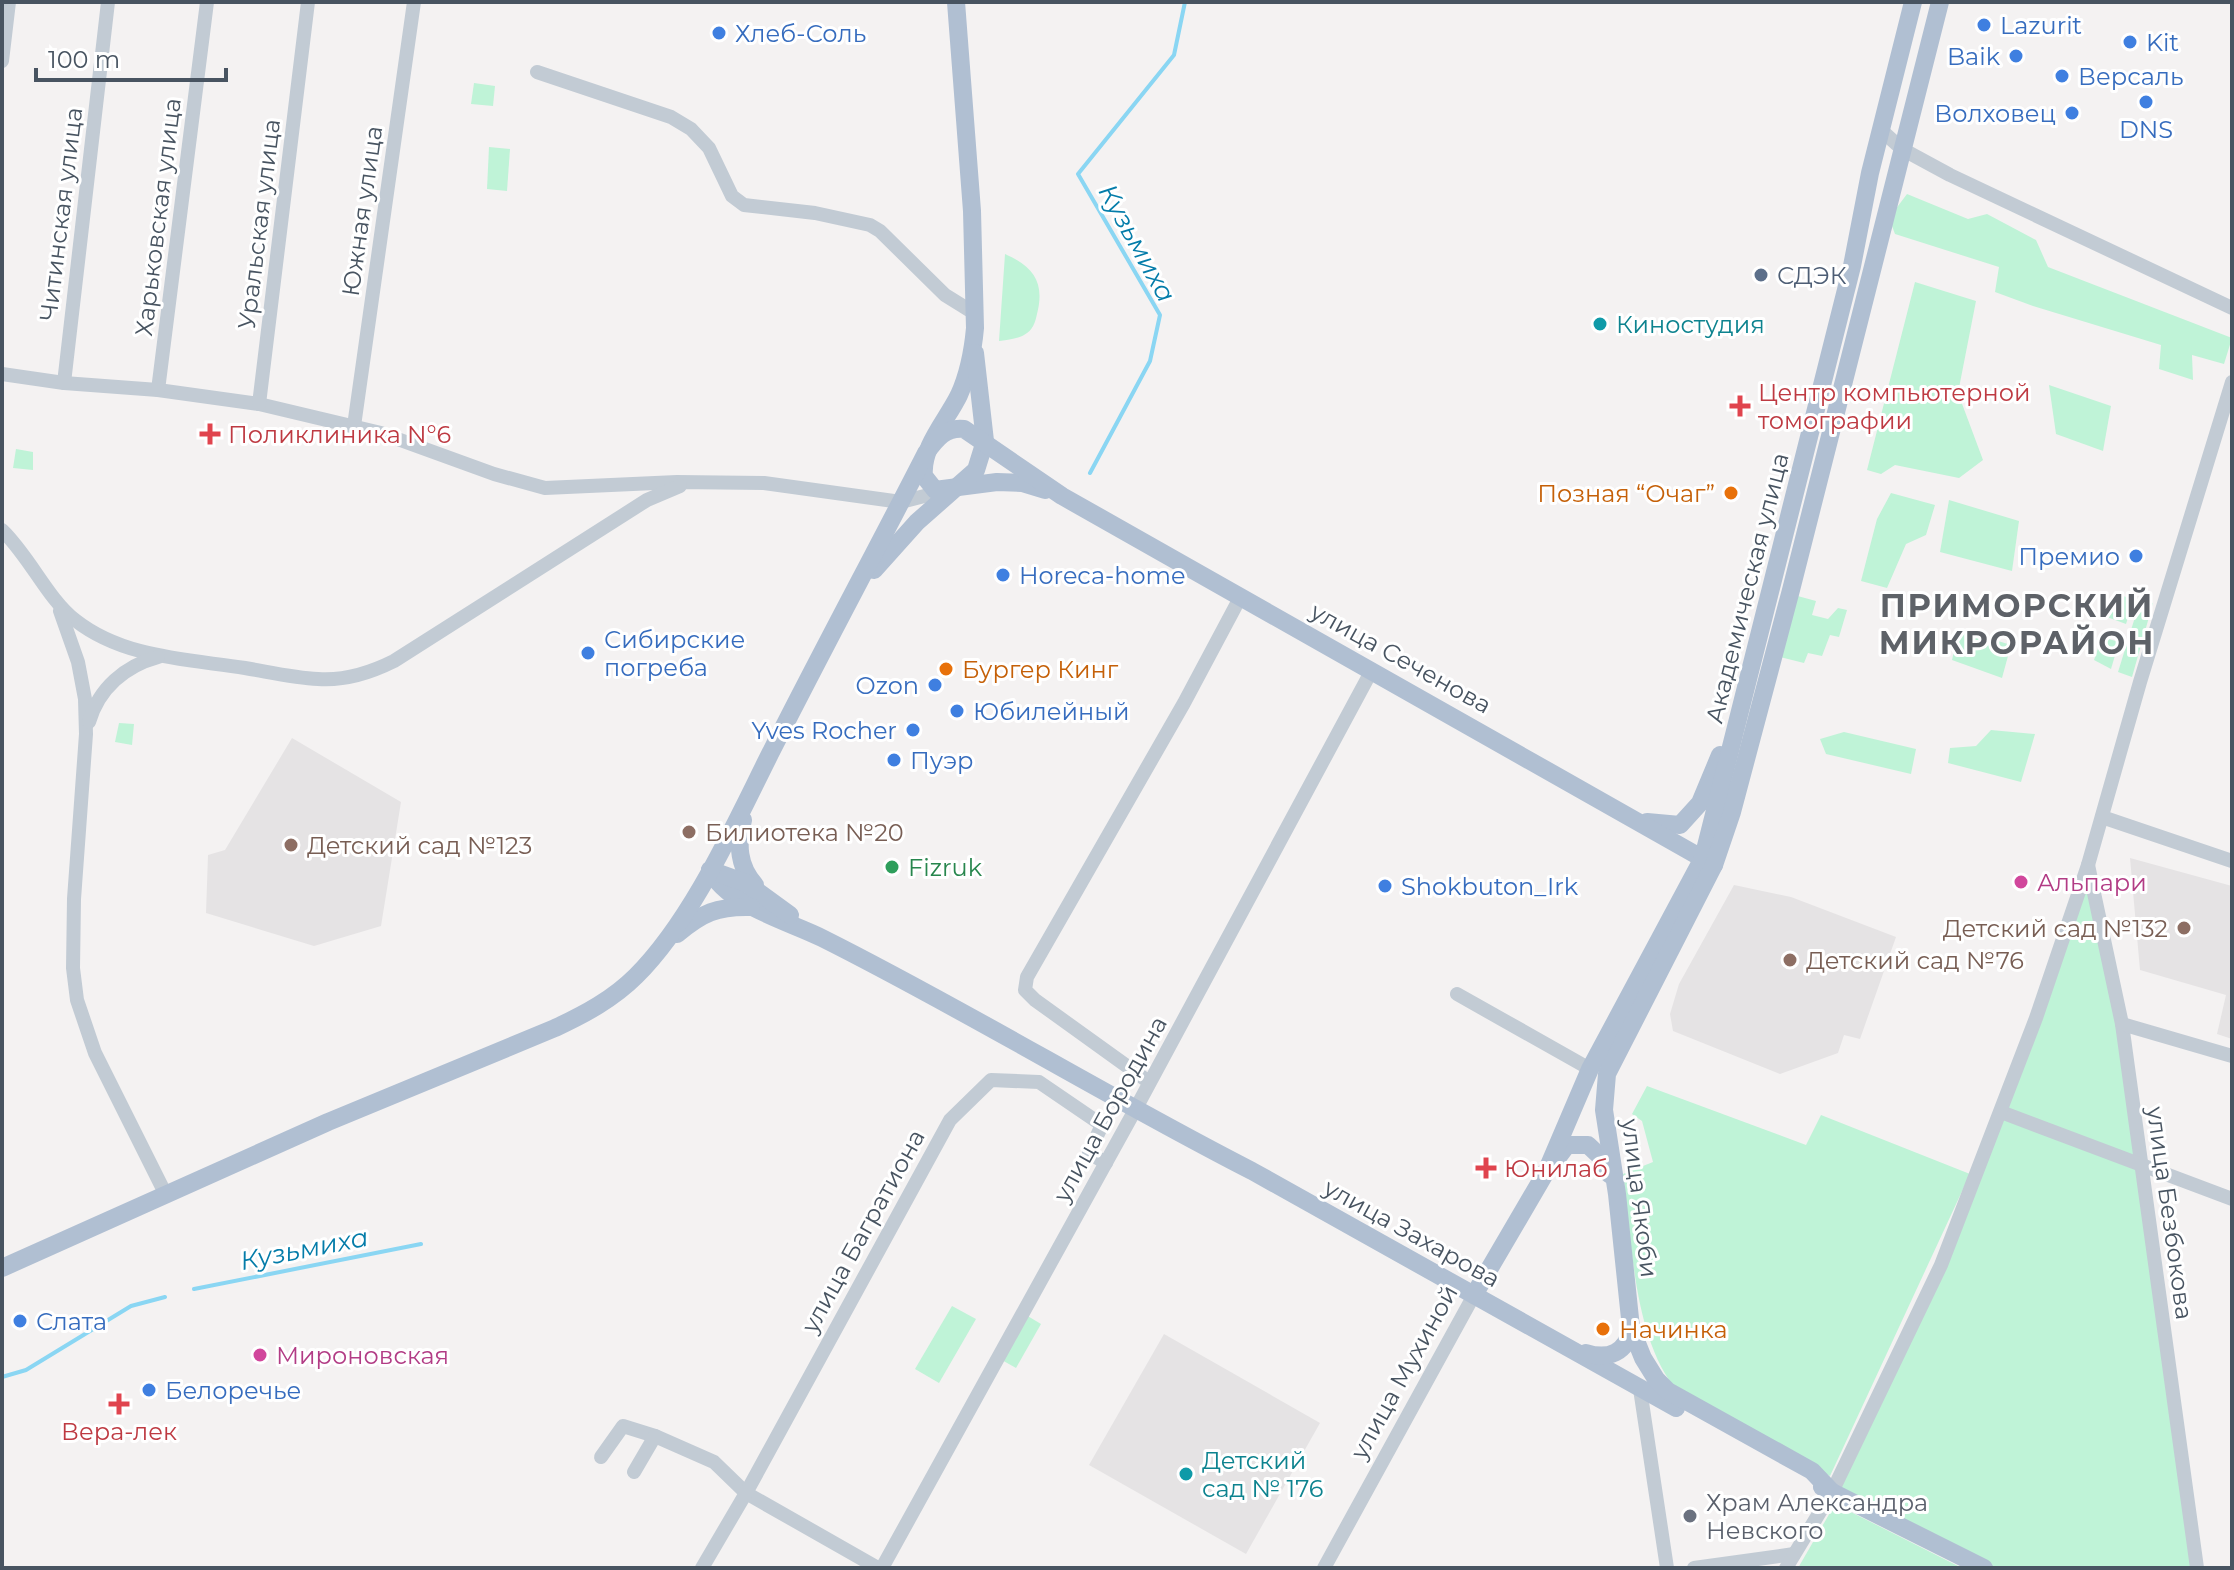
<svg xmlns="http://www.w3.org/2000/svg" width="2234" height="1570" font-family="Montserrat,sans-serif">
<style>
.education{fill:#e5e3e4}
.green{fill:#bff3d7}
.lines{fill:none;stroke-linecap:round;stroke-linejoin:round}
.stream{stroke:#8ad6f3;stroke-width:4}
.minor{stroke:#c2cbd4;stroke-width:14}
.major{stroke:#b0bfd2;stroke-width:18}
.shop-dot{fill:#3f7fe0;stroke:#fff;stroke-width:3}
.service-dot{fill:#5c6f8a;stroke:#fff;stroke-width:3}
.culture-dot{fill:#0f9aa8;stroke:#fff;stroke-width:3}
.health-dot{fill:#e0444e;stroke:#fff;stroke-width:3}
.food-dot{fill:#e8710a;stroke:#fff;stroke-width:3}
.education-dot{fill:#8d6e63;stroke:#fff;stroke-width:3}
.leisure-dot{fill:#2e9e5b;stroke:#fff;stroke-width:3}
.hotel-dot{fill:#d1479c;stroke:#fff;stroke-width:3}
.worship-dot{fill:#6b7280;stroke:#fff;stroke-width:3}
.labels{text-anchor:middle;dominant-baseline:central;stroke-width:6;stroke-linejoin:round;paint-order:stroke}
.shop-label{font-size:24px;fill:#366cbe;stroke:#fff;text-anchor:start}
.street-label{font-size:24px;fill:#485461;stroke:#fff}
.service-label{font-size:24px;fill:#4e5e75;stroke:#fff;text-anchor:start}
.culture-label{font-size:24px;fill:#0d838f;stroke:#fff;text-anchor:start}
.health-label{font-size:24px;fill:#be3a42;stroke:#fff;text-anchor:start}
.food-label{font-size:24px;fill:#c56008;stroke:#fff;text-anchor:start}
.education-label{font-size:24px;fill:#785e54;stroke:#fff;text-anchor:start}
.leisure-label{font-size:24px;fill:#27864d;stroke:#fff;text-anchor:start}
.hotel-label{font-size:24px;fill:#b23c85;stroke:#fff;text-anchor:start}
.worship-label{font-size:24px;fill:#5b616d;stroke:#fff;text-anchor:start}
.water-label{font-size:26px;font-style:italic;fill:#047ca9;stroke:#fff}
.district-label{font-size:32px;font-weight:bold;letter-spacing:2px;fill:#5e6268;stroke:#fff}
</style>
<rect width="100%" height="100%" fill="#f4f2f2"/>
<g class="education">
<polygon points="292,738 401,802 381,926 314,946 206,913 208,855 225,850"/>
<polygon points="2130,858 2232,886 2232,1039 2217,1034 2226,995 2140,970"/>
<polygon points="1734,885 1791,897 1896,937 1860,1039 1844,1035 1838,1053 1780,1074 1673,1031 1670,1014 1679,984"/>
<polygon points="1164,1334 1320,1423 1246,1554 1089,1465"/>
</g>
<g class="green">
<polygon points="474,83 495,86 493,106 471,104"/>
<polygon points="489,147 510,149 507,191 487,189"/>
<polygon points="1907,194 1968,219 1987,214 2036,240 2048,267 2232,338 2224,364 2192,355 2193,380 2159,369 2161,345 2033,306 1995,292 1999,267 1895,234 1889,218"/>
<path d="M1005 254C1034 267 1045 283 1037 314 1035 323 1033 330 1024 335 1017 339 1006 340 999 341Z"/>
<polygon points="1915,282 1976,301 1958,393 1983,460 1959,478 1895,465 1881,474 1867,470"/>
<polygon points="2049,385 2111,406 2103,451 2056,434"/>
<polygon points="16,449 33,452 33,470 13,468"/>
<polygon points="1891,493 1935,505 1926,535 1906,544 1887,588 1861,581 1877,519"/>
<polygon points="1949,500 2019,521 2012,571 1940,552"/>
<polygon points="2115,594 2134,599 2126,624 2107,617"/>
<polygon points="1794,595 1816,601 1812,615 1828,619 1838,608 1847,610 1839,637 1830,635 1822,656 1808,653 1804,663 1780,657"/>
<polygon points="2140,601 2153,603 2132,677 2118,672"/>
<polygon points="1959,629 2011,645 2002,678 1952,660"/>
<polygon points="2102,637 2119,642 2111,669 2094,660"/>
<polygon points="119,723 134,724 132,745 115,742"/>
<polygon points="1991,730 2035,734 2021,782 1948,763 1950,748 1976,746"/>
<polygon points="1844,732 1916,749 1911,774 1826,754 1820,739"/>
<polygon points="2088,865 2104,931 2197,1568 1984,1568 1832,1492 1941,1265"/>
<path d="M1647 1086 1806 1145 1821 1115 1970 1174 1830 1476 1678 1392C1633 1339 1632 1241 1623 1174L1653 1162 1642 1121 1632 1114Z"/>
<polygon points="952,1306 976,1319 939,1383 915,1369"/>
<polygon points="1026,1315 1041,1324 1016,1368 1000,1359"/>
<polygon points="1835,1504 1962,1568 1798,1568"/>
</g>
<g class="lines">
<g class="stream">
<polyline points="1090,473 1150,361 1160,315 1078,174 1174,55 1185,2"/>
<polyline points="194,1289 421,1244"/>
<polyline points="2,1377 26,1370 131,1306 165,1297"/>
</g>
<g class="minor">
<polyline points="2,61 9,2"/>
<polyline points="537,72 671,117 691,129 709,148 732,196 744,205 815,213 870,225 880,231 945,295 974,313"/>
<polyline points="1881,130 1902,149 1950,175 2232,308"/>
<polyline points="2,374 64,383 158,390 259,404 381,433 494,474 545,488 677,482 764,483 901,502 944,491"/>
<polyline points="64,383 108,2"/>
<polyline points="158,390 207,2"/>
<polyline points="259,404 308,2"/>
<polyline points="354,426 414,2"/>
<path d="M2 530C30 557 47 598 75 620 123 658 187 659 245 668 269 672 294 678 318 679 345 681 370 673 394 661L647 500 680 486"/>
<polyline points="60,611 78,662 85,699 86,734 74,899 73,968 77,1000 95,1053 166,1195"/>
<path d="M89 722C99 688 125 666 158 657"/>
<polyline points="2102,817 2232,861"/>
<polyline points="2088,865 2122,1024 2197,1568"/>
<polyline points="1457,994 1590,1069"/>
<polyline points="2122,1024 2232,1056"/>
<polyline points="1149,1082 1035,1000 1025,990 1027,977 1184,703 1241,596"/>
<polyline points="2001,1112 2232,1199"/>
<polyline points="1640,1389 1667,1568"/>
<polyline points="601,1457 623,1426 655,1436"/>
<polyline points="634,1472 655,1436 714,1462 746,1493 878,1568"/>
<polyline points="702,1568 746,1493 950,1120 991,1080 1039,1082 1102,1125 1089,1153 1106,1163"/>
<polyline points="882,1568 1135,1110 1372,670"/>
<polyline points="1324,1568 1474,1295"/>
<polyline points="1694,1568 1794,1554"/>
<polyline points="1786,1568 1832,1492 1941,1265 2036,1018 2088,865 2140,682 2232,382"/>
</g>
<g class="major">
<path d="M956 2 972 211 975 328C973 350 968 375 959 395 947 420 921 447 924 476L935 490 997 482 1022 483 1045 490"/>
<polyline points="874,570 917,522 976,470 985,441 975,353"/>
<path d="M743 820C737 844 738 866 755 885"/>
<polyline points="1647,822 1680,825 1700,803 1720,755"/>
<path d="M710 870C727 905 788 921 822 938 968 1011 1107 1097 1252 1171L1676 1408"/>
<polyline points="710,870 746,883 790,915"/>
<path d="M677 934C702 913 717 906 751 907"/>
<polyline points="1555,1161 1567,1145 1588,1145 1604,1160 1609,1174"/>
<path d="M2 1268 328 1122 555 1028C585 1014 613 999 636 976 694 918 736 821 773 748 823 649 876 551 926 453 937 438 946 427 964 429L1062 496 1714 865"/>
<polyline points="1474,1295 1546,1172 1590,1069 1703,858 1852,266 1870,173 1913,2"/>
<path d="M1586 1353C1608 1360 1627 1353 1631 1328"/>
<polyline points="1822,1487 1984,1568"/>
<polyline points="1832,1492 1812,1471 1668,1391 1656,1379 1643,1358 1631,1328 1617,1194 1604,1110 1607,1074 1714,865 1732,812 1791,590 1940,2"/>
</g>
</g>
<g class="shop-dot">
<circle cx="1984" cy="25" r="8"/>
<circle cx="719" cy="33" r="8"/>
<circle cx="2130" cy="42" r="8"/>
<circle cx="2016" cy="56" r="8"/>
<circle cx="2062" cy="76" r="8"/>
<circle cx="2146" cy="102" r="8"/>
<circle cx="2072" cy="113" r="8"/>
<circle cx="2136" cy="556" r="8"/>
<circle cx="1003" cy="575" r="8"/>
<circle cx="588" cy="653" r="8"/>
<circle cx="935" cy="685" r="8"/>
<circle cx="957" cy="711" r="8"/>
<circle cx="913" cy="730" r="8"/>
<circle cx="894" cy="760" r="8"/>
<circle cx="1385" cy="886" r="8"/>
<circle cx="20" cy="1321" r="8"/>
<circle cx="149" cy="1390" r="8"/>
</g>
<circle class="service-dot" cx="1761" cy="275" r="8"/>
<g class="culture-dot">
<circle cx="1600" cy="324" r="8"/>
<circle cx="1186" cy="1474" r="8"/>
</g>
<g class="health-dot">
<path d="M1736 394h8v8h8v8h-8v8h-8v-8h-8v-8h8z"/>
<path d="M206 422h8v8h8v8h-8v8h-8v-8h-8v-8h8z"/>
<path d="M1482 1156h8v8h8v8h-8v8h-8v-8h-8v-8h8z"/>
<path d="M115 1392h8v8h8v8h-8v8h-8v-8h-8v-8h8z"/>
</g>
<g class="food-dot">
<circle cx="1731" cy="493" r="8"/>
<circle cx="946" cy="669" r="8"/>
<circle cx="1603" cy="1329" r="8"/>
</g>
<g class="education-dot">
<circle cx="689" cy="832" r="8"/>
<circle cx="291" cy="845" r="8"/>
<circle cx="2184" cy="928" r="8"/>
<circle cx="1790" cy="960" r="8"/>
</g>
<circle class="leisure-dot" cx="892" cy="867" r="8"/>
<g class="hotel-dot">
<circle cx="2021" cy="882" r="8"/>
<circle cx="260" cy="1355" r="8"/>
</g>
<circle class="worship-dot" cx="1690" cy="1516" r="8"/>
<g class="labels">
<g class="shop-label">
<text x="2000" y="25">Lazurit</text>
<text x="735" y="33">Хлеб-Соль</text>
<text x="2146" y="42">Kit</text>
<text x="2000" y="56" text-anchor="end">Baik</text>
<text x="2078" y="76">Версаль</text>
<text x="2056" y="113" text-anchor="end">Волховец</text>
<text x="2146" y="129" text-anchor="middle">DNS</text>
<text x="2120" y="556" text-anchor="end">Премио</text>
<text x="1019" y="575">Horeca-home</text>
<text x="604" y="639">Сибирские<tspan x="604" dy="28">погреба</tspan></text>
<text x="919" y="685" text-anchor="end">Ozon</text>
<text x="973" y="711">Юбилейный</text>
<text x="897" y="730" text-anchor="end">Yves Rocher</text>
<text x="910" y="760">Пуэр</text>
<text x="1401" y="886">Shokbuton_Irk</text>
<text x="36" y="1321">Слата</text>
<text x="165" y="1390">Белоречье</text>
</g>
<g class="street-label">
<text transform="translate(362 211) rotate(-82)">Южная улица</text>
<text transform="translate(61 214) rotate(-83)">Читинская улица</text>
<text transform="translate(158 217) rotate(-83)">Харьковская улица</text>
<text transform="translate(259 224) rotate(-83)">Уральская улица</text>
<text transform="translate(1747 588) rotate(-76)">Академическая улица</text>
<text transform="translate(1401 658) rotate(29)">улица Сеченова</text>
<text transform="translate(1110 1109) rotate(-61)">улица Бородина</text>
<text transform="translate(1640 1198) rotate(83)">улица Якоби</text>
<text transform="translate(2170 1213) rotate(82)">улица Безбокова</text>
<text transform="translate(863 1231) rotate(-61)">улица Багратиона</text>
<text transform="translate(1412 1233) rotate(29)">улица Захарова</text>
<text transform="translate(1404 1372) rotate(-61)">улица Мухиной</text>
</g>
<g class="service-label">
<text x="1777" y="275">СДЭК</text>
</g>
<g class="culture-label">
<text x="1616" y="324">Киностудия</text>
<text x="1202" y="1460">Детский<tspan x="1202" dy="28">сад № 176</tspan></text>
</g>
<g class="health-label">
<text x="1758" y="392">Центр компьютерной<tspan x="1758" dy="28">томографии</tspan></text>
<text x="228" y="434">Поликлиника N°6</text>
<text x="1504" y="1168">Юнилаб</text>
<text x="119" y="1431" text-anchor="middle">Вера-лек</text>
</g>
<g class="food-label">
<text x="1715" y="493" text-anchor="end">Позная “Очаг”</text>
<text x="962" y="669">Бургер Кинг</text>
<text x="1619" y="1329">Начинка</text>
</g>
<g class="education-label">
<text x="705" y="832">Билиотека №20</text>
<text x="307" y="845">Детский сад №123</text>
<text x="2168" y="928" text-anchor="end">Детский сад №132</text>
<text x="1806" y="960">Детский сад №76</text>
</g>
<g class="leisure-label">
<text x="908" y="867">Fizruk</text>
</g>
<g class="hotel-label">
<text x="2037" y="882">Альпари</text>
<text x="276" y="1355">Мироновская</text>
</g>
<g class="worship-label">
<text x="1706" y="1502">Храм Александра<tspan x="1706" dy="28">Невского</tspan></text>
</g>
<g class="water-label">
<text transform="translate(1137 243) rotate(61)">Кузьмиха</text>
<text transform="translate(304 1249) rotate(-11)">Кузьмиха</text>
</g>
<g class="district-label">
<text x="2017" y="605">ПРИМОРСКИЙ<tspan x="2017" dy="37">МИКРОРАЙОН</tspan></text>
</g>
</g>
<rect width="2234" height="1570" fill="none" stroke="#485461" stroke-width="8"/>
<path d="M36 68v12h190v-12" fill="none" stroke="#485461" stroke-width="4"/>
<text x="48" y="68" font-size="24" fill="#485461" stroke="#ffffff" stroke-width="6" paint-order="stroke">100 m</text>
</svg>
